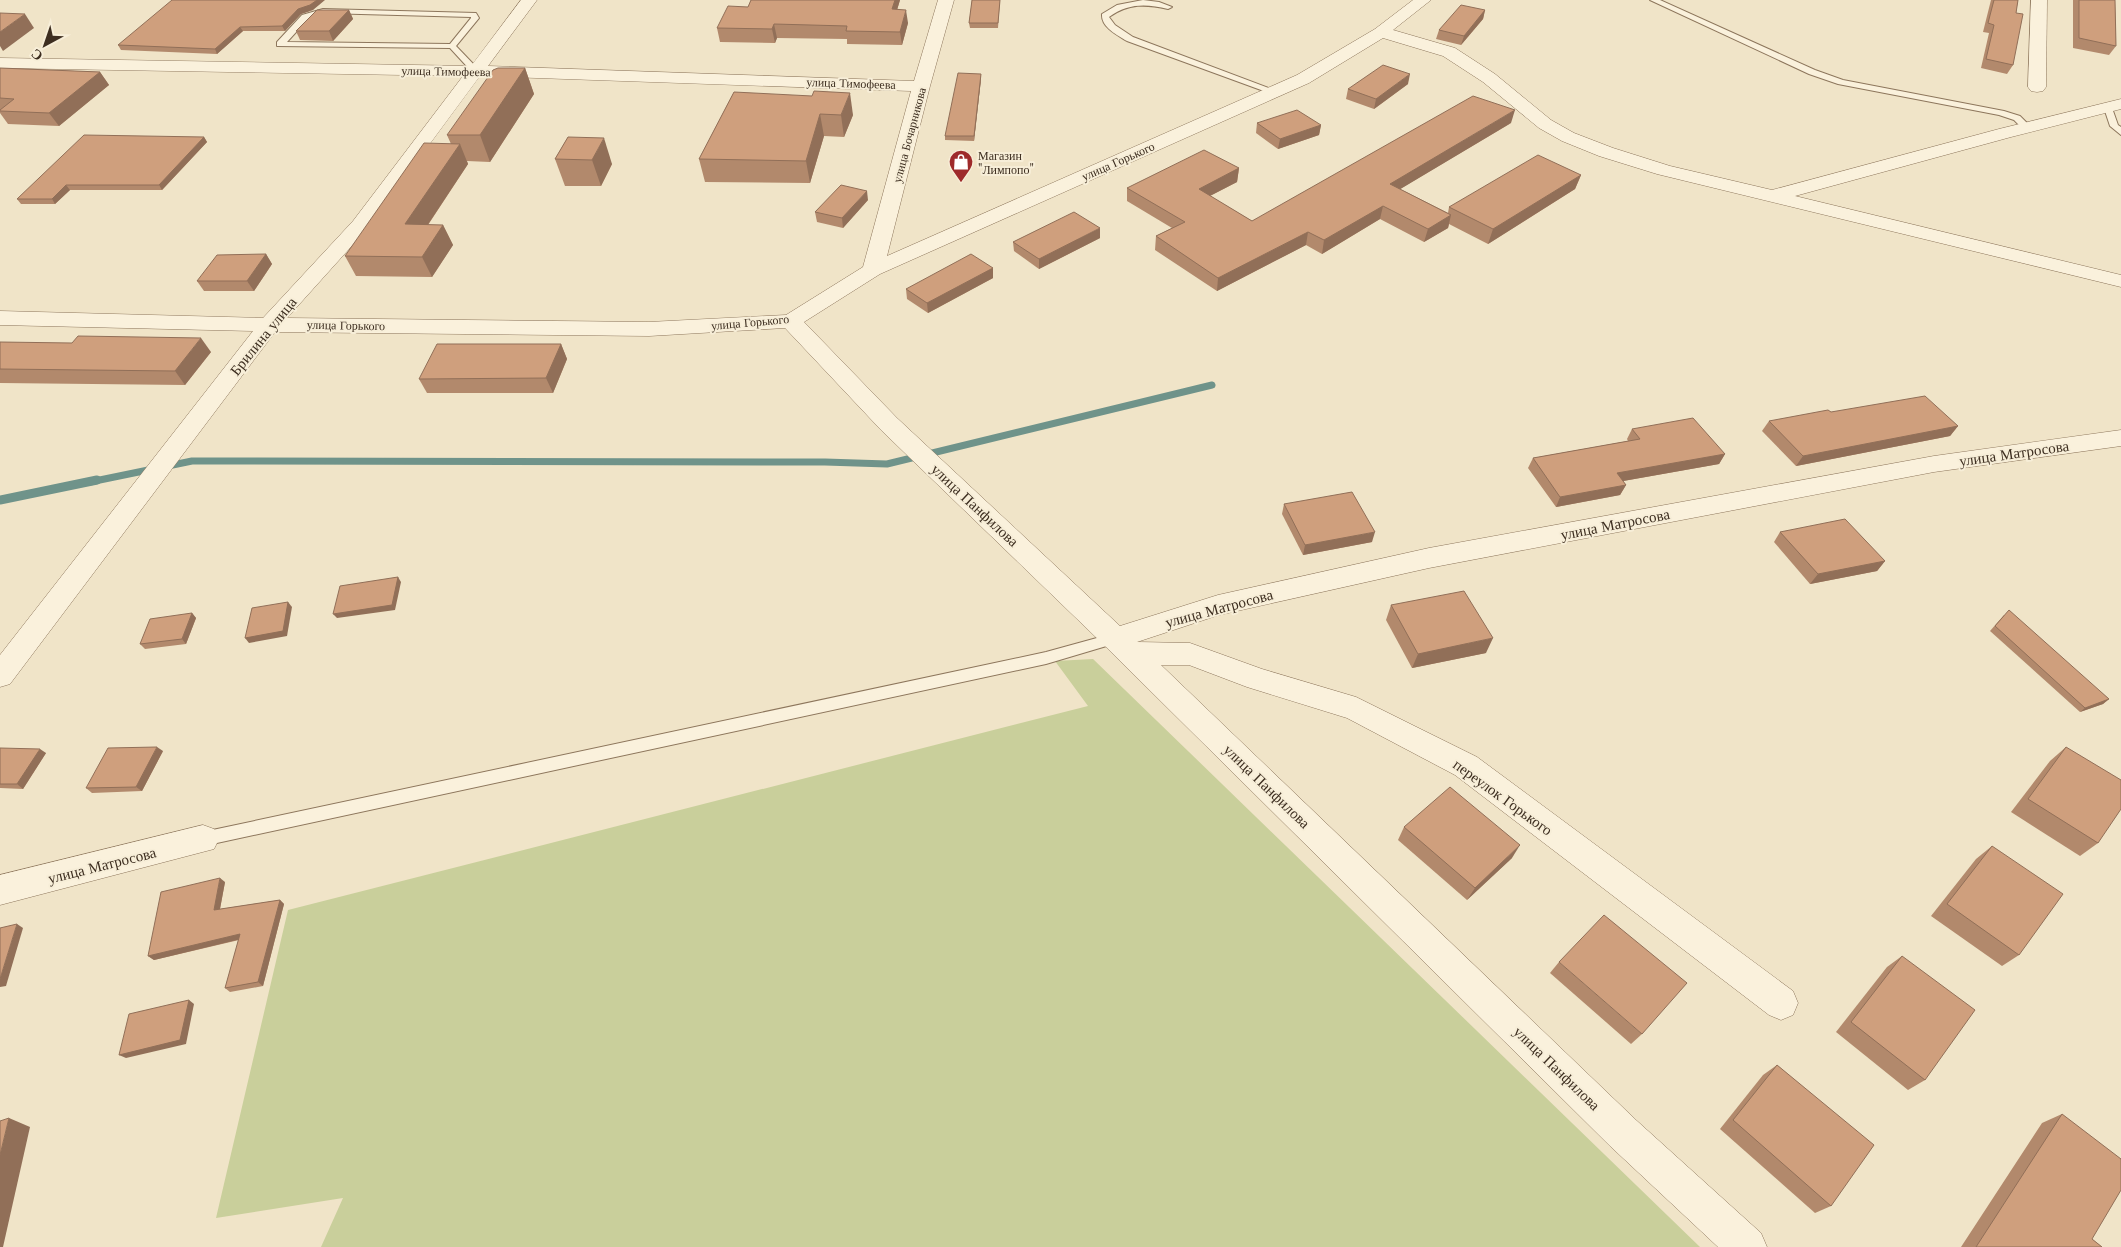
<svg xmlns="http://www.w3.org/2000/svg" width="2121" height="1247" font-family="'Libre Baskerville',serif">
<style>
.green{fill:#c9cf9b}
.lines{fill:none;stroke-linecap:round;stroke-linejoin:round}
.stream-far1{stroke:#6f938a;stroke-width:7}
.stream{stroke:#6f938a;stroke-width:9}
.lane-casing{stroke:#8d765c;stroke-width:2}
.street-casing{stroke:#8d765c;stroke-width:1}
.lane{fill:#faf1dc;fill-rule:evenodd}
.street{fill:#faf1dc;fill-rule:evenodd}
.wall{fill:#b2896c}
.shaded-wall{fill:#916f58}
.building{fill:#cf9f7d;stroke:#916f58}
.labels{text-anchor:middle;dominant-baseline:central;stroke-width:4;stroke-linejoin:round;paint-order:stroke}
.far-street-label{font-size:12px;fill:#3d2e20;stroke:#f7eed8}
.far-poi-label{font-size:12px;fill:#3d2e20;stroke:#f7eed8;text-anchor:start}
.street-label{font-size:15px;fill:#3d2e20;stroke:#f7eed8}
</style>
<rect width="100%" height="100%" fill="#f0e4c8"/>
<polygon class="green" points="1093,659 1700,1247 321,1247 343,1198 216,1218 288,910 1088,706 1055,661"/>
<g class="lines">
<polyline class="stream-far1" points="90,482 192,461 825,462 887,464 1212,385"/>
<polyline class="stream" points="0,500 97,480"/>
<defs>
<g id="lane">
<path d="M1143 0 1159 2 1172 7 1168 9C1146 4 1129 3 1109 17L1115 25 1133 37 1279 92 1272 94 1127 41C1117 35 1101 27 1102 14L1117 5Z"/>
<polygon points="1650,0 1660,0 1815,70 1843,80 2004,111 2020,116 2028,124 2028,129 2023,132 2020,131 2019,125 2014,120 1999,115 1838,84 1809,74"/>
<path d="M323 9 476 13 479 18 456 46 480 71 473 73 450 48 277 46V42L302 15ZM324 13 471 17V18L450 44 287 42 308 19Z"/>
<polygon points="2108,105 2112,108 2118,125 2121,127 2121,135 2110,126 2104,108"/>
<polygon points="1115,633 1120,634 1122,638 1120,642 1046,664 203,846 197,844 195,839 197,834 203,832 1046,652"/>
</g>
<g id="street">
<path d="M521 0H537L488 66 914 81 938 0H954L930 86 887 256 1297 75 1375 29 1413 0H1431L1393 30 1455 48 1495 74 1551 120 1574 133 1613 148 1670 166 1772 190 1999 129 2121 99V109L2011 137 1795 196 2121 275V287L1657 174 1599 156 1562 141 1539 128 1483 82 1443 56 1383 38 1309 83 880 274 804 322 897 418 1120 626 1218 595 1429 548 1934 456 2121 430V446L1934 472 1429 568 1219 615 1137 642 1190 643 1262 669 1356 697 1477 757 1793 991 1798 1003 1793 1015 1781 1020 1769 1015 1455 775 1347 718 1247 687 1189 665H1161L1636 1120 1761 1233 1767 1247H1718L1610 1146 1105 646 881 430 785 328 649 336 275 332 10 684 0 687V655L253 331 0 325V311L263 318 353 221 463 76 0 68V58L471 66ZM480 76 911 91 863 267 786 315 649 322 287 318 367 229Z"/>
<polygon points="2031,0 2047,0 2046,87 2043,91 2037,92 2031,91 2028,87"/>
<polygon points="203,825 214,829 219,839 214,849 0,905 0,875"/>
</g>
</defs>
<use href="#lane" class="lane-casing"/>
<use href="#street" class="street-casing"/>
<use href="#lane" class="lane"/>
<use href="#street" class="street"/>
</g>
<g class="wall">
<polygon points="751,0 900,0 897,10 908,23 902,45 847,44 847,39 777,38 775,43 720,42 717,28 748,7"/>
<polygon points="972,0 1000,0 998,28 970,28 969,23"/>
<polygon points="1991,0 2018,0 2016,13 2013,65 2007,74 1981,68 1989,33 1983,32"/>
<polygon points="2073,0 2115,0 2116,46 2109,55 2073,48"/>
<polygon points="313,10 301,14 285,31 243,31 217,54 121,50 118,45"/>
<polygon points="349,10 353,19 333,41 300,40 296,31"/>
<polygon points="1485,10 1483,19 1461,45 1436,39 1439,30"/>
<polygon points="0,68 100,72 109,85 59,126 8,124 0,113"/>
<polygon points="525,68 534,94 490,162 467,161 468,164 428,225 443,225 453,245 432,277 356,276 345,256 451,144 447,135"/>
<polygon points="981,74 981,79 974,141 945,140 945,136"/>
<polygon points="1408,84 1374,109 1346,99 1348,89"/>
<polygon points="734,92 853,115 844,137 824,136 810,183 705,182 699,159"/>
<polygon points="1257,123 1321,125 1319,135 1278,149 1256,133"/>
<polygon points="1511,123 1400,189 1448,213 1449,207 1581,175 1575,189 1488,244 1449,224 1448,228 1424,242 1380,219 1322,254 1306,245 1217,291 1155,250 1156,236 1172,228 1127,201 1127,188 1239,168 1237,182 1210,196 1252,221"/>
<polygon points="204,137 207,142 162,190 70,190 55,204 21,204 17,199"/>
<polygon points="568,137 612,164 601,186 565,186 555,159"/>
<polygon points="868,200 843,228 817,222 815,212"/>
<polygon points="1100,238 1039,269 1014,251 1013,242"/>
<polygon points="266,254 272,264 254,291 204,291 197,281"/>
<polygon points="993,268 993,278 928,313 907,299 906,289"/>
<polygon points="0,342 211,352 185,385 0,383"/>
<polygon points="561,344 567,359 553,393 427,393 419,379"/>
<polygon points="1769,421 1958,426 1950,436 1796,466 1762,431"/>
<polygon points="1632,429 1725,454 1719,464 1623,481 1626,485 1620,495 1556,507 1528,468 1533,458 1628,441 1627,439"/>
<polygon points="1284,504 1372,542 1303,555 1282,514"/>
<polygon points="1780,532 1885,561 1877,571 1810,584 1774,542"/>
<polygon points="1391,605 1486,653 1412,668 1386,620"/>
<polygon points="192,613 196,618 186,644 145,649 140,644"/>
<polygon points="2004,615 2109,699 2103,704 2080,712 1990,631"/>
<polygon points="2066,747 2098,843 2080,856 2011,812 2050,761"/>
<polygon points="0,748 46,753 23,789 0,788"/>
<polygon points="163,751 142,791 92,793 86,788"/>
<polygon points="1404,827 1512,858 1467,900 1398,840"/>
<polygon points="1992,846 2019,955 2002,966 1931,916 1976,859"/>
<polygon points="225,882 220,909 280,900 284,904 263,986 230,992 225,988 239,940 154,960 148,956"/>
<polygon points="1902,956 1925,1080 1908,1090 1836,1032 1887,967"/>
<polygon points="1559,962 1642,1034 1631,1044 1550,973"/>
<polygon points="1777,1065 1831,1206 1815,1213 1720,1129 1763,1075"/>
<polygon points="2062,1114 2092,1239 2102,1247 1961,1247 2042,1123"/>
</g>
<g class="shaded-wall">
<polygon points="317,0 325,0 313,10 301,14 285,31 282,26 298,9"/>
<polygon points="895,0 900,0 893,23 892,9"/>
<polygon points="349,10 353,19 333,41 329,31"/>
<polygon points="906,10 908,23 902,45 900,32"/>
<polygon points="1485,10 1483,19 1461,45 1464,36"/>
<polygon points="25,14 34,28 3,51 0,46 0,32"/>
<polygon points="774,24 777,38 775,43 772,29"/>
<polygon points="240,27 243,31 217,54 215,49"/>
<polygon points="525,68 534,94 490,162 480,135"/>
<polygon points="100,72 109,85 59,126 49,113"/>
<polygon points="981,74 981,79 974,141 974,136"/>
<polygon points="1410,74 1408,84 1374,109 1376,99"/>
<polygon points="850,93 853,115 844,137 841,115"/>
<polygon points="1515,110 1511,123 1387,197 1390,184"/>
<polygon points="820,114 824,136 810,183 806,161"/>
<polygon points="1321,125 1319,135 1278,149 1280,139"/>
<polygon points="204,137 207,142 162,190 159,185"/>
<polygon points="604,138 612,164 601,186 592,160"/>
<polygon points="460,144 468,164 415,244 405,224"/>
<polygon points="1239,168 1237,182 1198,202 1199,189"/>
<polygon points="1581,175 1575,189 1488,244 1493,229"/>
<polygon points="66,185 70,190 55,204 52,199"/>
<polygon points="867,191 868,200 843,228 842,218"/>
<polygon points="1383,206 1380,219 1322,254 1324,240"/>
<polygon points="1451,215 1448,228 1424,242 1428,229"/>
<polygon points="443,225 453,245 432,277 422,257"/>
<polygon points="1100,228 1100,238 1039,269 1039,259"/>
<polygon points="1308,232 1306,245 1217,291 1218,278"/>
<polygon points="266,254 272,264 254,291 247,281"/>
<polygon points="993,268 993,278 928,313 927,303"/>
<polygon points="201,338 211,352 185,385 175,371"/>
<polygon points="561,344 567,359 553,393 546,378"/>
<polygon points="1958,426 1950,436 1796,466 1803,456"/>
<polygon points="1725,454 1719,464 1612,483 1617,473"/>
<polygon points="1626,485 1620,495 1556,507 1560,497"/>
<polygon points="1375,532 1372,542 1303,555 1305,545"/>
<polygon points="1885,561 1877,571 1810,584 1818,574"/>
<polygon points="398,577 401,582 395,610 337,618 333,614"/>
<polygon points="288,602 292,607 287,636 249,643 245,638"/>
<polygon points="192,613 196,618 186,644 182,639"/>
<polygon points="1493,638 1486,653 1412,668 1418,654"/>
<polygon points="2109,699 2103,704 2080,712 2085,708"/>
<polygon points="157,747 163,751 142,791 136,787"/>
<polygon points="40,749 46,753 23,789 17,784"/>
<polygon points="1520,845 1512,858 1467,900 1475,888"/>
<polygon points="220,878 225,882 219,914 214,910"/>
<polygon points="280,900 284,904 263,986 258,982"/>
<polygon points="17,924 23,928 6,986 0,987 0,979"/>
<polygon points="240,934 245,938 154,960 148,956"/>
<polygon points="189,1000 194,1004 186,1044 126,1058 119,1055"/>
<polygon points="9,1118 30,1127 3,1247 0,1247 0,1155"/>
</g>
<g class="building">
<polygon points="172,0 317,0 310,5 298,9 282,26 240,27 215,49 118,45"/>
<polygon points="751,0 895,0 892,9 906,10 900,32 846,31 847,26 774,24 772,29 717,28 728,6 748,7"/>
<polygon points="972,0 1000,0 998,23 969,23"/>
<polygon points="1994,0 2018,0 2016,13 2023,14 2013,65 1986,59 1994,25 1988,23"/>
<polygon points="2079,0 2115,0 2116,46 2079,38"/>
<polygon points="1461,5 1485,10 1464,36 1439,30"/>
<polygon points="317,10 349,10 329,31 296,31"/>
<polygon points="0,13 25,14 0,32"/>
<polygon points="1383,65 1410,74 1376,99 1348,89"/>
<polygon points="0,68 100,72 49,113 0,111 0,110 14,99 0,98"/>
<polygon points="498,68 525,68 480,135 447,135 493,70"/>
<polygon points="958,73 981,74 974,136 945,136"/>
<polygon points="814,91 850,93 841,115 820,114 806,161 699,159 734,92 812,96"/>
<polygon points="1473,96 1515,110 1390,184 1451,215 1428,229 1383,206 1324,240 1308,232 1218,278 1156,236 1185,222 1127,188 1204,150 1239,168 1199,189 1252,221"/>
<polygon points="1297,110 1321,125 1280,139 1257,123"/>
<polygon points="84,135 204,137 159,185 66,185 52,199 17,199"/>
<polygon points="568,137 604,138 592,160 555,159"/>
<polygon points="424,143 460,144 405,224 443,225 422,257 345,256"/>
<polygon points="1538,155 1581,175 1493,229 1449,207"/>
<polygon points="841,185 867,191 842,218 815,212"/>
<polygon points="1074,212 1100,228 1039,259 1013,242"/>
<polygon points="266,254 247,281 197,281 217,255"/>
<polygon points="971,254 993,268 927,303 906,289"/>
<polygon points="78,336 201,338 175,371 0,369 0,342 72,343"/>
<polygon points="437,344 561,344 546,378 419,379"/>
<polygon points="1925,396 1958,426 1803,456 1769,421 1828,410 1831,412"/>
<polygon points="1693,418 1725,454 1617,473 1626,485 1560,497 1533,458 1640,439 1632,429"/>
<polygon points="1352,492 1375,532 1305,545 1284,504"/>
<polygon points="1845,519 1885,561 1818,574 1780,532"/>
<polygon points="398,577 392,605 333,614 340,586"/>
<polygon points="1464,591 1493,638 1418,654 1391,605"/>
<polygon points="288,602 283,631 245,638 252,608"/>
<polygon points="2009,610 2109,699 2085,708 1995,626"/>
<polygon points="192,613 182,639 140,644 150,619"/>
<polygon points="157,747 136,787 86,788 108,748"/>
<polygon points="2066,747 2121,780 2121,809 2098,843 2028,799"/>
<polygon points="0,748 40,749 17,784 0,784"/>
<polygon points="1450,787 1520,845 1475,888 1404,827"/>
<polygon points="1992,846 2063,894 2019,955 1947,904"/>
<polygon points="220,878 214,910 280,900 258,982 225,988 240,934 148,956 161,892"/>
<polygon points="1604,915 1687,983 1642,1034 1559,962"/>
<polygon points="17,924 0,979 0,928"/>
<polygon points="1902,956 1975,1010 1925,1080 1851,1022"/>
<polygon points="189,1000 180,1040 119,1055 129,1014"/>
<polygon points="1777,1065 1874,1145 1831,1206 1733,1120"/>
<polygon points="2062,1114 2121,1159 2121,1190 2092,1239 2102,1247 1976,1247"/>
<polygon points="9,1118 0,1155 0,1121"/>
</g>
<defs>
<symbol id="shop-pin" viewBox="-11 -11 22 30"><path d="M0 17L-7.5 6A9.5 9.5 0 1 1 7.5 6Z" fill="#9e2a2b" stroke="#f7eed8"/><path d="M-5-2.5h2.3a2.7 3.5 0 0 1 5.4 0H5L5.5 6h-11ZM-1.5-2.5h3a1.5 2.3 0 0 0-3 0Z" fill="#fff"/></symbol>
</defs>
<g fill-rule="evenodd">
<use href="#shop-pin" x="947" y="148" width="28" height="38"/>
</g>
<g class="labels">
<g class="far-street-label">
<text transform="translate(446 71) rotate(1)">улица Тимофеева</text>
<text transform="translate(851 83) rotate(2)">улица Тимофеева</text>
<text transform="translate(909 135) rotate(-75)">улица Бочарникова</text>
<text transform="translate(1118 161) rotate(-24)">улица Горького</text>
<text transform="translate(750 322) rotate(-5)">улица Горького</text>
<text transform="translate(346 325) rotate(1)">улица Горького</text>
</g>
<g class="far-poi-label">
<text x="978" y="155">Магазин<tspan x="978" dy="14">"Лимпопо"</tspan></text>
</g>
<g class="street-label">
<text transform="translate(263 336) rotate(-51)">Брилина улица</text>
<text transform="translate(2014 453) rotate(-8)">улица Матросова</text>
<text transform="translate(975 505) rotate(43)">улица Панфилова</text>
<text transform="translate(1615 524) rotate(-11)">улица Матросова</text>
<text transform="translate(1219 608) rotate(-15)">улица Матросова</text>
<text transform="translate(1267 786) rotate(44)">улица Панфилова</text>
<text transform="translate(1503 797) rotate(36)">переулок Горького</text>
<text transform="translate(102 865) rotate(-14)">улица Матросова</text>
<text transform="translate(1557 1068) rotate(44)">улица Панфилова</text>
</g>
</g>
<g transform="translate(45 45) rotate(220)" stroke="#f7eed8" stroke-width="4" paint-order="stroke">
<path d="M0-4L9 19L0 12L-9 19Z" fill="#3d2e20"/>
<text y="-8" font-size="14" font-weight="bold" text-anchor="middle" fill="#3d2e20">С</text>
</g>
</svg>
